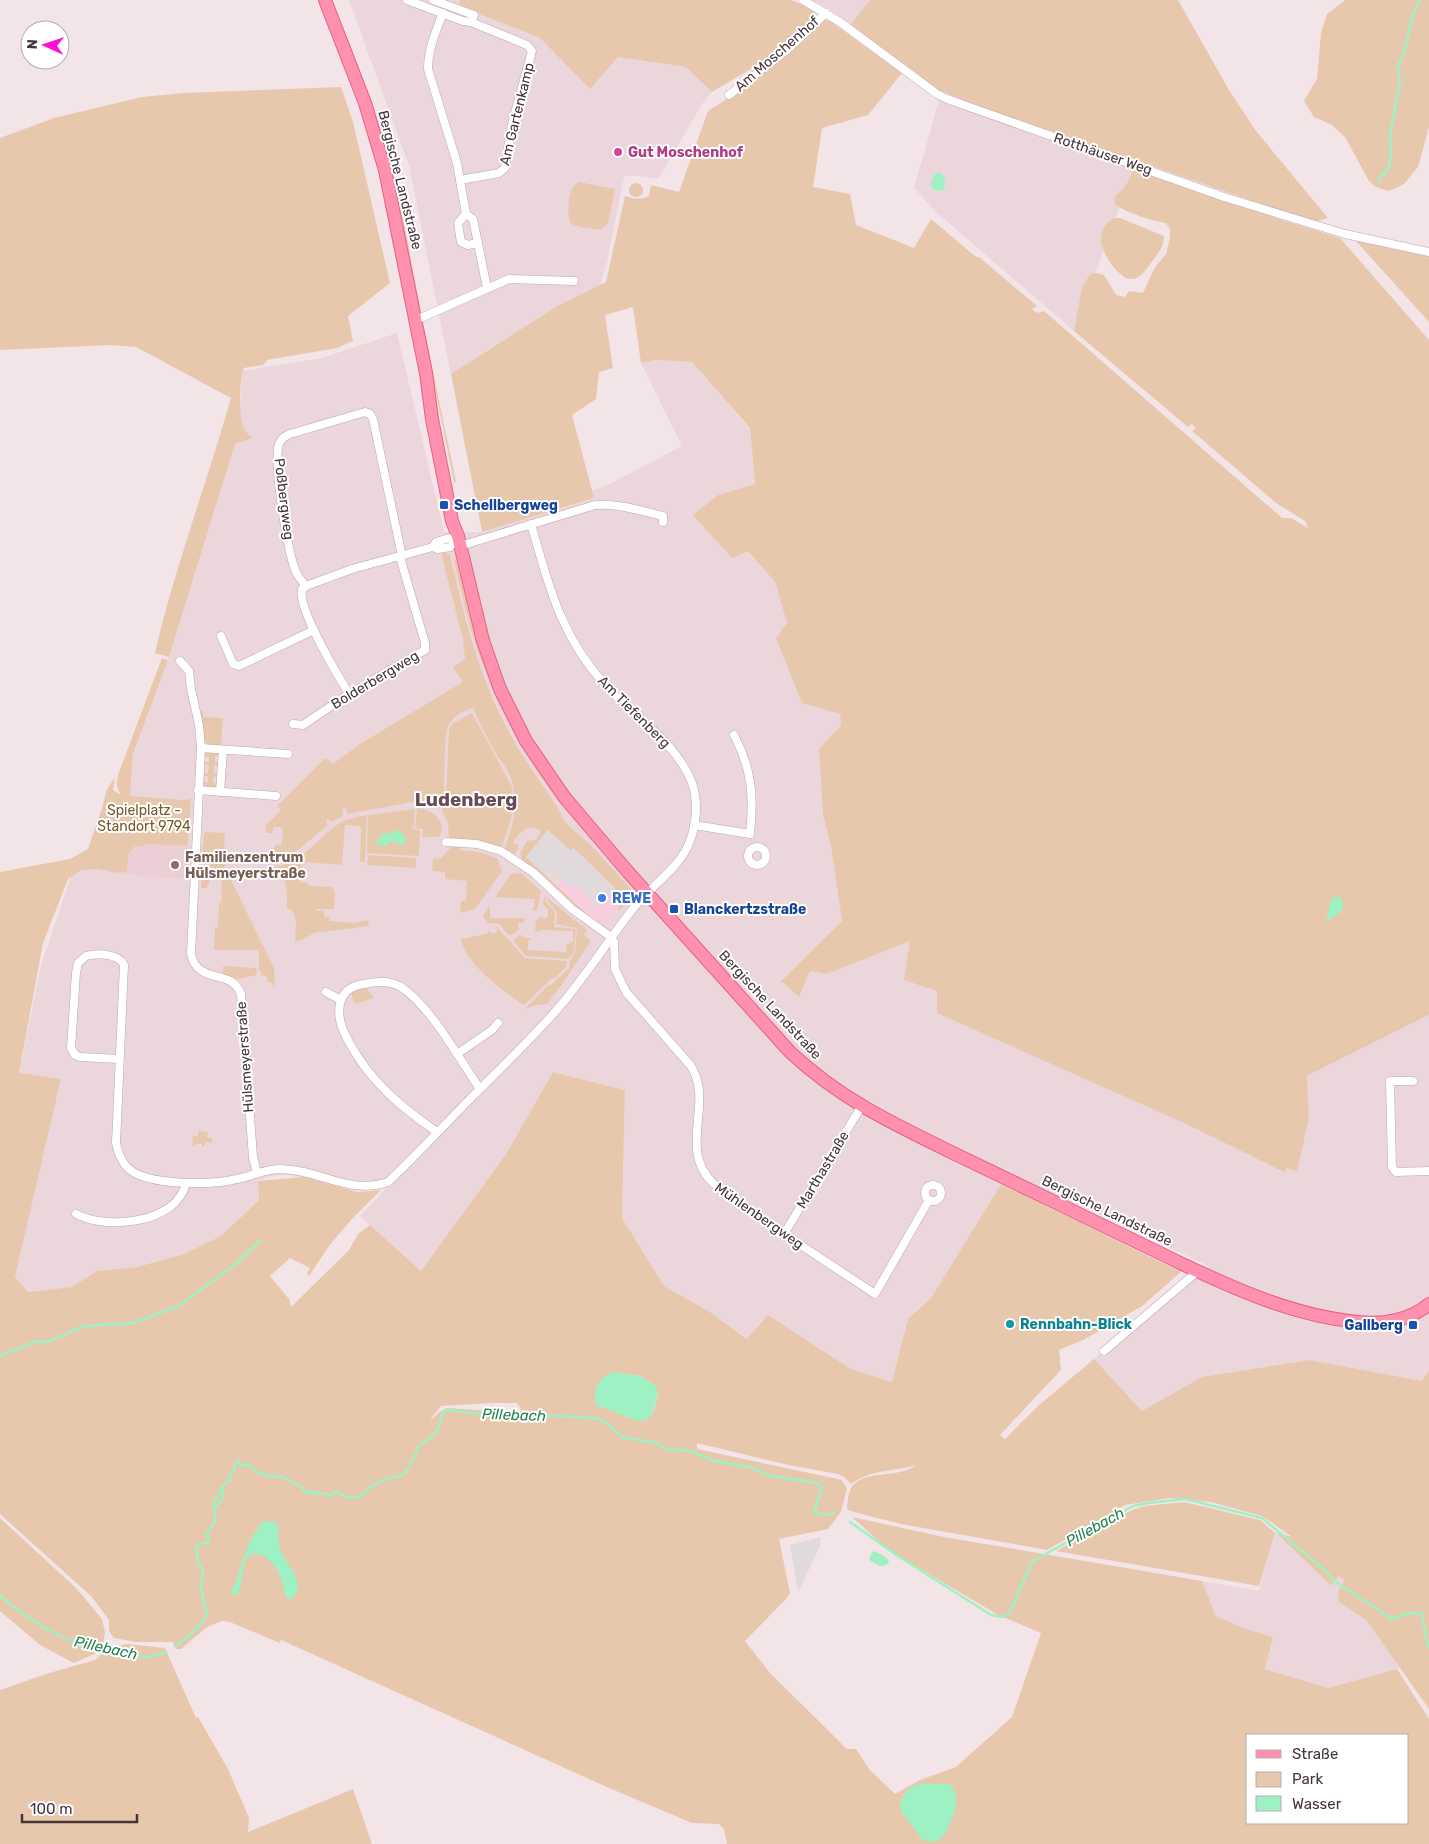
<svg xmlns="http://www.w3.org/2000/svg" width="1429" height="1844" font-family="Rubik,sans-serif">
<style>
.residential{fill:#ebd6dc}
.commercial{fill:#f6cede}
.education{fill:#ecced6}
.green{fill:#e8c8ac;fill-rule:evenodd}
.parking{fill:#e0dadc}
.water{fill:#9ef1c2}
.lines{fill:none;stroke-linecap:round;stroke-linejoin:round}
.stream{stroke:#9ef1c2;stroke-width:2.5}
.street-casing{stroke:#bea7ae;stroke-width:9}
.primary-casing{stroke:#e65f85;stroke-width:14}
.street{stroke:#fff;stroke-width:8}
.primary{stroke:#ff91ae;stroke-width:12}
.hotel-dot{fill:#d1479c;stroke:#fff;stroke-width:2}
.transit-dot{fill:#1a4fb4;stroke:#fff;stroke-width:2}
.education-dot{fill:#8d6e63;stroke:#fff;stroke-width:2}
.shop-dot{fill:#3f7fe0;stroke:#fff;stroke-width:2}
.culture-dot{fill:#0f9aa8;stroke:#fff;stroke-width:2}
.labels{text-anchor:middle;dominant-baseline:central;stroke-width:4;stroke-linejoin:round;paint-order:stroke}
.street-label{font-size:14px;fill:#45343a;stroke:#fff}
.hotel-label{font-size:14px;font-weight:bold;fill:#b23c85;stroke:#fff;text-anchor:start}
.transit-label{font-size:14px;font-weight:bold;fill:#164399;stroke:#fff;text-anchor:start}
.park-label{font-size:14px;fill:#775a26;stroke:#fff}
.education-label{font-size:14px;font-weight:bold;fill:#785e54;stroke:#fff;text-anchor:start}
.shop-label{font-size:14px;font-weight:bold;fill:#366cbe;stroke:#fff;text-anchor:start}
.culture-label{font-size:14px;font-weight:bold;fill:#0d838f;stroke:#fff;text-anchor:start}
.water-label{font-size:15px;font-style:italic;fill:#23824d;stroke:#fff}
.district-label{font-size:19px;font-weight:bold;fill:#684b56;stroke:#fff}
</style>
<rect width="100%" height="100%" fill="#f3e4e8"/>
<g class="residential">
<polygon points="349,0 460,0 459,6 540,38 589,88 618,57 686,67 712,92 704,101 658,179 631,175 624,177 607,262 600,285 557,306 451,374 409,166"/>
<polygon points="812,0 870,0 850,25 828,8"/>
<polygon points="939,100 1134,168 1074,331 935,211 914,188"/>
<polygon points="397,333 444,532 482,532 594,498 592,490 610,484 682,446 641,363 655,360 692,362 750,429 755,484 718,495 748,551 775,582 787,623 840,714 841,725 819,749 823,815 831,846 842,921 781,981 798,996 810,971 827,974 910,941 938,991 1182,1122 1284,1173 1287,1168 1297,1172 1309,1118 1307,1076 1429,1015 1429,1370 1422,1381 1310,1360 1142,1411 1094,1359 1209,1266 1006,1171 1001,1184 931,1298 908,1319 892,1382 851,1369 768,1315 748,1339 710,1312 664,1286 622,1218 625,1090 553,1072 506,1154 421,1271 360,1216 387,1187 360,1191 289,1175 270,1176 258,1181 259,1200 221,1236 184,1254 137,1267 97,1271 73,1287 28,1292 15,1277 61,1079 19,1074 41,965 75,865 112,864 120,873 137,874 137,876 189,880 190,846 188,846 191,798 185,800 130,797 133,755 169,657 235,444 240,413 242,371 322,358"/>
<polygon points="1274,1532 1331,1586 1338,1575 1345,1579 1338,1592 1339,1602 1366,1620 1400,1668 1328,1688 1265,1669 1273,1637 1246,1629 1216,1616 1202,1581 1259,1591"/>
</g>
<polygon class="commercial" points="570,844 628,897 603,927 558,890"/>
<polygon class="education" points="122,842 190,846 189,880 137,876 136,874 120,873"/>
<g class="green">
<path d="M330 0H332C351 47 370 94 385 143 401 196 409 252 420 307L419 311 396 197Z"/>
<polygon points="460,0 791,0 815,10 814,18 781,51 712,92 686,67 618,57 590,89 540,38 459,6"/>
<polygon points="870,0 1178,0 1229,90 1256,131 1328,218 1313,222 989,110 938,90 850,25"/>
<polygon points="1345,0 1429,0 1429,127 1418,167 1404,184 1389,191 1376,187 1369,181 1345,137 1332,125 1314,117 1304,101 1317,79 1321,33 1327,14"/>
<path d="M824 19 830 21 902 73 868 115 822 128 813 187 850 194 856 225 914 248 931 219 976 257H979L1037 306 1032 309 1037 313 1044 311 1282 518H1291L1308 528 1305 521 1276 503 1192 431 1196 429 1192 424 1188 427 1074 331 1082 288 1090 274 1097 273 1104 275 1116 295 1125 297 1129 291 1143 293 1155 267 1166 254 1170 238V229L1166 223C1148 220 1131 214 1115 205 1114 192 1117 196 1124 188 1128 183 1131 174 1134 168L1222 201 1340 238 1429 340V1015L1307 1076 1309 1118 1297 1172 1287 1168 1285 1173 1182 1122 937 1013V991L904 980 910 941 827 974 810 971 799 997 781 981 842 921 831 846 823 815 819 749 841 725 840 714 802 703 776 638 787 623 775 582 748 551 732 558 693 515 718 495 755 484 750 428 692 362 655 360 641 363 633 307 605 315 613 368 599 372 596 399 572 415 594 498 482 532 451 374 557 306 606 282 625 196C634 199 640 200 649 196L651 185 679 192 708 111C750 86 787 52 824 19Z"/>
<path d="M341 87 353 122 390 283 348 316 353 341 337 348 267 360 263 365 244 368C239 379 239 415 243 426 245 432 249 435 253 438L235 444 169 657 155 653C175 566 207 483 231 398L136 347 112 345 0 350V138L54 118 142 97 184 93Z"/>
<path d="M579 182 615 189 608 223 606 226 599 230C591 228 577 228 571 223 566 217 569 193 573 187 575 184 576 184 579 182Z"/>
<circle cx="636" cy="190" r="7"/>
<path d="M1114 218H1120L1164 236C1164 248 1157 254 1151 263 1146 270 1139 280 1130 279 1125 279 1121 274 1117 271 1103 256 1091 231 1114 218Z"/>
<polygon points="1356,241 1429,255 1429,322"/>
<polygon points="422,324 424,328 456,482 454,482"/>
<path d="M441 553H445L450 555C464 616 478 675 508 730 522 757 541 783 558 808L564 821 571 828 590 844 630 888V897L619 911 618 908 624 894H621L574 848 571 851 548 830 526 857 593 920 571 904 522 860 520 853 527 841 536 840 541 831C529 823 518 832 513 843L518 845V849L515 854H512L504 849C514 824 521 795 507 770 505 765 501 761 498 757 489 742 480 725 473 708 462 711 453 716 448 726 444 736 444 785 444 798L440 809 429 803 430 795H425L424 802 416 800 413 802 347 814 346 808 342 809 343 816 332 822 328 819 326 820 328 825 291 856 271 862 272 850 276 845H281L283 832 281 827H274L272 833H267L265 826 281 810 277 806 325 758 333 764 360 744 463 682 453 667 465 659 463 640Z"/>
<path d="M470 554C480 597 489 641 505 683 532 755 586 812 636 870L634 871C591 823 538 765 512 707 491 659 481 608 469 557Z"/>
<path d="M454 557 457 562 476 641 487 672 556 798C510 737 478 668 462 594 459 582 455 569 454 557Z"/>
<path d="M162 658 168 660 133 754 130 796 185 800 191 798 188 846 146 844 143 846H135L128 854 127 871 117 873 98 869 81 870 68 879 43 943 19 1073 61 1079 15 1277 28 1292 72 1287 97 1271 137 1267 184 1254 221 1236 259 1200 258 1181 304 1177 358 1192 381 1190 351 1220 329 1246 309 1276 307 1274 310 1268 290 1258 270 1276 289 1299 291 1307 349 1250 358 1234 370 1225 421 1271 506 1154 553 1072 625 1090 622 1218 664 1286 710 1312 747 1339 768 1315 851 1369 892 1382 908 1319 931 1298 1001 1184 1181 1272 1142 1306 1085 1339 1059 1350 1061 1370 1000 1435 1005 1439 1039 1405 1094 1359 1142 1411 1202 1377 1310 1360 1422 1381 1429 1370V1709L1366 1620 1339 1602 1338 1592 1345 1579 1338 1576 1331 1586 1275 1532 1259 1586 1056 1551 1132 1510 1145 1506 1184 1502 1260 1520 1274 1532 1292 1537 1262 1516 1211 1502 1170 1498 1125 1505 1047 1550 901 1524 858 1513 848 1510 847 1507C848 1501 848 1494 851 1488 862 1469 900 1479 916 1465 893 1472 871 1469 851 1484L844 1477 838 1474 788 1465 697 1443V1449L842 1480 847 1489 841 1512 828 1529 779 1539 790 1593 786 1599 745 1641 770 1673 847 1749H856L869 1769 895 1794 920 1780 956 1767 1012 1717 1041 1633 998 1615 890 1551 852 1517 944 1537 1202 1581 1216 1616 1246 1629 1273 1637 1265 1669 1328 1688 1397 1669 1429 1719V1844H727L724 1829 719 1824 692 1823 609 1788 281 1640 280 1643 230 1622 222 1621 207 1627 181 1649H176L173 1644 174 1642H136L114 1638 109 1631V1620L91 1596 0 1514V872L70 859 88 849 102 808 107 789 115 777 113 790 121 795C116 785 116 787 118 775ZM612 1372 640 1376 658 1394 655 1408 648 1419 639 1421 596 1405ZM491 1403H517L522 1411H489L447 1408 441 1411 429 1421 441 1406ZM1248 1735H1408V1823H1248Z"/>
<polygon points="203,711 203,717 223,718 221,745 204,743 207,741 205,739 202,740 199,712"/>
<path d="M472 713 512 787C516 808 509 828 501 848L482 841 449 839 448 823 442 811 446 800 449 728 454 723Z"/>
<polygon points="207,751 219,751 220,755 215,756 215,762 220,763 220,765 214,765 214,773 219,774 219,776 214,776 213,783 219,783 216,788 205,788 203,786 203,782 208,782 208,776 203,776 203,773 208,773 209,765 204,765 203,762 209,762 209,757 204,756"/>
<path d="M417 808C431 809 449 821 439 837H425L422 839 423 829H415Z"/>
<polygon points="415,809 414,827 411,828 420,831 419,855 418,856 367,853 368,815"/>
<path d="M367 815 365 862H360L361 829 359 826 345 825 342 865 304 862V864L301 865 300 882 307 883 308 886 332 887 335 892 334 909H315L316 911H323L325 917H329V921L353 923 368 920 369 926 314 933 304 939 295 942 296 920 292 910 287 909V893L283 872 281 869 267 867C299 869 316 838 340 823 348 818 358 817 367 815Z"/>
<polygon points="204,832 225,833 224,847 232,854 224,866 274,968 275,988 272,983 268,982 266,976 261,975 261,971 259,970 259,950 214,950 215,928 218,927 219,903 221,903 222,876 209,875 209,885 207,885 207,888 201,888 202,869 210,869 211,858 202,857"/>
<polygon points="460,845 459,850 479,852 497,858 502,871 475,909 460,913 461,901 466,901 467,881 445,879 445,872 432,871 433,859 441,858 452,846"/>
<polygon points="368,855 416,858 416,868 367,865"/>
<polygon points="521,873 541,891 537,911 532,910 534,908 535,899 495,897 511,874"/>
<polygon points="545,896 547,897 545,901 555,912 554,927 576,929 574,953 568,959 526,956 513,941 520,934 524,938 531,938 531,940 528,941 528,950 566,952 566,944 569,944 569,942 573,942 573,931 542,930 535,932 536,921 542,916 544,919 548,916 548,910 543,904"/>
<polygon points="548,898 587,930 584,935 591,941 560,987 547,1004 536,1005 525,1009 548,985 551,985 569,968 570,960 575,953 577,928 556,924 557,912 547,901"/>
<polygon points="488,907 490,908 490,918 525,918 524,923 518,923 519,929 512,935 507,934 499,924 488,923 483,916"/>
<path d="M495 927H497L525 958 567 961 566 967 555 978 551 979 524 1005C503 991 466 965 461 939L486 934 490 931 493 934 498 930Z"/>
<polygon points="223,966 257,968 256,975 238,979 223,974"/>
<polygon points="366,987 374,998 355,1004 351,994 357,989"/>
<polygon points="198,1131 208,1132 207,1138 212,1138 212,1143 206,1142 204,1147 202,1147 202,1144 195,1144 195,1146 192,1146 193,1136 198,1136"/>
<polygon points="0,1518 77,1589 102,1619 105,1632 103,1644 99,1652 74,1663 40,1645 0,1611"/>
<polygon points="126,1644 165,1648 196,1718 198,1717 228,1769 249,1818 248,1832 353,1789 372,1844 0,1844 0,1690 46,1674 95,1660 107,1649"/>
</g>
<g class="parking">
<polygon points="548,830 570,851 573,848 615,889 599,907 576,885 572,889 551,869 546,875 526,857"/>
<polygon points="820,1537 821,1544 798,1592 790,1545"/>
</g>
<g class="water">
<polygon points="939,172 944,176 945,186 943,190 938,191 932,188 931,184 934,175"/>
<path d="M394 830C401 831 406 835 406 842L399 845 397 842H390L386 846 378 845 376 841 382 837V833H393Z"/>
<path d="M1334 896 1341 898C1343 903 1343 907 1341 912L1327 921 1326 919C1330 911 1328 903 1334 896Z"/>
<path d="M612 1372 640 1376 656 1385C659 1398 656 1407 648 1419L639 1421 596 1405C593 1389 597 1380 612 1372Z"/>
<path d="M263 1521 276 1522C281 1530 277 1537 279 1545 283 1564 300 1570 297 1593L291 1599 287 1598C282 1590 283 1580 278 1572 273 1561 253 1543 245 1562 241 1572 243 1582 238 1593L235 1595 231 1593C232 1587 236 1584 237 1579 241 1562 251 1535 263 1521Z"/>
<polygon points="875,1551 887,1558 889,1562 886,1565 880,1566 869,1560 872,1552"/>
<path d="M920 1784H950C962 1798 954 1815 947 1829 945 1833 942 1839 937 1841 932 1843 927 1839 922 1841 919 1836 917 1831 913 1827 906 1816 894 1810 904 1795 908 1788 913 1786 920 1784Z"/>
</g>
<g class="lines">
<g class="stream">
<path d="M1378 182 1381 175 1384 174 1388 169 1391 158 1390 135 1400 82 1398 64C1409 54 1407 17 1420 0"/>
<polyline points="0,1356 37,1341 47,1342 84,1326 132,1323 177,1307 236,1264 260,1241"/>
<path d="M215 1507C222 1502 225 1494 222 1487"/>
<polyline points="850,1522 898,1556 991,1615 1003,1617 1010,1612 1031,1563 1040,1557 1133,1506 1148,1503 1185,1499 1262,1518 1320,1566 1337,1583 1392,1619 1409,1613 1421,1613 1429,1648"/>
<polyline points="0,1595 11,1605 41,1626 77,1644 91,1647 98,1645 144,1657 152,1656 166,1652"/>
<path d="M175 1646C187 1638 201 1627 207 1614L201 1589 203 1569 198 1562 196 1547 200 1544 208 1543 209 1540 206 1535 215 1521 214 1503 222 1487 231 1479 229 1475 235 1469V1463L239 1461 241 1466 249 1464 257 1472 274 1477 281 1476 300 1486 307 1494 311 1491 318 1494 323 1493 331 1497 332 1493 336 1491 347 1497H361C371 1484 385 1477 402 1476L410 1466 419 1446 435 1434 440 1424 443 1412 450 1410 476 1414 508 1413 594 1418 604 1421 624 1438 654 1442 668 1449 689 1451 715 1461 750 1467 771 1476 818 1483 822 1488 814 1512 824 1515 834 1513"/>
</g>
<defs>
<g id="street">
<polyline points="407,0 463,21 471,22 527,45 532,51 512,124 505,168 499,173 460,180"/>
<polyline points="433,0 474,15 471,22"/>
<polyline points="803,0 840,22 937,94 947,99 1224,197 1345,234 1429,252"/>
<path d="M443 13C436 31 428 49 428 69L457 163 466 214 473 219 487 288"/>
<polyline points="729,95 788,49 826,13"/>
<polyline points="466,214 458,223 461,242 468,245 478,243"/>
<polyline points="416,320 509,279 574,281"/>
<path d="M460 546 595 505C617 503 642 511 663 516V522"/>
<polyline points="433,547 438,549 450,547 455,541"/>
<path d="M306 586C303 582 299 578 297 574 288 557 273 461 279 444 281 438 285 436 290 434L365 412 370 414 373 419 402 556"/>
<polyline points="221,636 233,664 239,666 314,630"/>
<path d="M180 661 189 671 191 689 199 725 201 748 191 954C198 986 231 967 241 994L253 1157 257 1173"/>
<path d="M349 694C338 675 297 609 302 589L306 586 352 569 433 547 436 542 449 538 455 541 459 540"/>
<polyline points="293,724 303,725 349,694 425,650 425,643 400,557"/>
<polyline points="201,748 288,754"/>
<polyline points="198,790 276,796"/>
<polyline points="220,792 223,750"/>
<path d="M694 825 750 834C754 797 752 769 734 735"/>
<path d="M446 842 477 844 501 851 534 873 572 909 611 937 614 942 615 969 626 992 691 1066C716 1107 672 1153 721 1190L784 1234 875 1294 929 1200"/>
<circle cx="757" cy="856" r="9"/>
<polyline points="326,992 341,1000"/>
<polyline points="457,1054 492,1030 498,1023"/>
<path d="M119 1059 80 1057 75 1055 71 1048 76 973 78 963 86 956C97 953 118 953 124 965L116 1143C118 1153 121 1162 129 1169 149 1186 212 1185 237 1179 252 1176 265 1169 281 1169 321 1170 348 1195 388 1182 417 1155 444 1125 473 1096 500 1069 528 1042 554 1013 582 982 606 943 632 910 647 890 676 870 687 848 697 827 700 798 689 776 671 738 632 715 605 685 560 635 549 586 531 524"/>
<polyline points="1413,1081 1390,1081 1392,1167 1396,1172 1429,1171"/>
<path d="M437 1132C402 1108 371 1082 350 1044 343 1031 337 1019 340 1004 343 991 351 986 364 984 378 981 392 980 404 989 432 1009 460 1060 480 1089"/>
<circle cx="933" cy="1193" r="8"/>
<path d="M76 1214C106 1230 177 1224 186 1183"/>
<polyline points="784,1234 861,1107"/>
<polyline points="1104,1351 1198,1271"/>
</g>
<path id="primary" d="M325 0 365 103 385 170 426 373 432 419 452 521 458 536 483 641 500 689 526 741 565 798 628 872 790 1052C840 1099 892 1123 953 1153 990 1171 1027 1189 1065 1207 1103 1226 1142 1244 1180 1263 1237 1290 1295 1316 1358 1322 1383 1325 1410 1320 1429 1304"/>
</defs>
<use href="#street" class="street-casing"/>
<use href="#primary" class="primary-casing"/>
<use href="#street" class="street"/>
<use href="#primary" class="primary"/>
</g>
<circle class="hotel-dot" cx="618" cy="152" r="5"/>
<g class="transit-dot">
<rect x="439" y="500" width="10" height="10" rx="2.5"/>
<rect x="669" y="904" width="10" height="10" rx="2.5"/>
<rect x="1408" y="1320" width="10" height="10" rx="2.5"/>
</g>
<circle class="education-dot" cx="175" cy="865" r="5"/>
<circle class="shop-dot" cx="602" cy="898" r="5"/>
<circle class="culture-dot" cx="1010" cy="1324" r="5"/>
<g class="labels">
<g class="street-label">
<text transform="translate(777 54) rotate(-41)">Am Moschenhof</text>
<text transform="translate(517 114) rotate(-76)">Am Gartenkamp</text>
<text transform="translate(1103 154) rotate(19)">Rotthäuser Weg</text>
<text transform="translate(400 180) rotate(76)">Bergische Landstraße</text>
<text transform="translate(284 499) rotate(83)">Poßbergweg</text>
<text transform="translate(375 680) rotate(-31)">Bolderbergweg</text>
<text transform="translate(634 712) rotate(45)">Am Tiefenberg</text>
<text transform="translate(770 1005) rotate(47)">Bergische Landstraße</text>
<text transform="translate(245 1057) rotate(-94)">Hülsmeyerstraße</text>
<text transform="translate(823 1170) rotate(-59)">Marthastraße</text>
<text transform="translate(1107 1211) rotate(26)">Bergische Landstraße</text>
<text transform="translate(759 1216) rotate(35)">Mühlenbergweg</text>
</g>
<g class="hotel-label">
<text x="628" y="152">Gut Moschenhof</text>
</g>
<g class="transit-label">
<text x="454" y="505">Schellbergweg</text>
<text x="684" y="909">Blanckertzstraße</text>
<text x="1403" y="1325" text-anchor="end">Gallberg</text>
</g>
<g class="park-label">
<text x="144" y="810">Spielplatz -<tspan x="144" dy="16">Standort 9794</tspan></text>
</g>
<g class="education-label">
<text x="185" y="857">Familienzentrum<tspan x="185" dy="16">Hülsmeyerstraße</tspan></text>
</g>
<g class="shop-label">
<text x="612" y="898">REWE</text>
</g>
<g class="culture-label">
<text x="1020" y="1324">Rennbahn-Blick</text>
</g>
<g class="water-label">
<text transform="translate(514 1415) rotate(2)">Pillebach</text>
<text transform="translate(1095 1527) rotate(-29)">Pillebach</text>
<text transform="translate(106 1648) rotate(12)">Pillebach</text>
</g>
<g class="district-label">
<text x="466" y="799">Ludenberg</text>
</g>
</g>
<rect x="1246" y="1734" width="162" height="90" fill="#ffffff" stroke="#b5aeb0"/>
<rect x="1256" y="1750" width="25" height="8" fill="#ff91ae" stroke="#b5aeb0"/>
<text x="1292" y="1759" font-size="15" fill="#45343a">Straße</text>
<rect x="1256" y="1772" width="25" height="15" fill="#e8c8ac" stroke="#b5aeb0"/>
<text x="1292" y="1784" font-size="15" fill="#45343a">Park</text>
<rect x="1256" y="1796" width="25" height="15" fill="#9ef1c2" stroke="#b5aeb0"/>
<text x="1292" y="1809" font-size="15" fill="#45343a">Wasser</text>
<g transform="translate(45 45) rotate(273)"><circle r="24" fill="#ffffff" stroke="#b5aeb0"/>
<path d="M0-4L9 19L0 12L-9 19Z" fill="#ff0fd6"/>
<text y="-8" font-size="14" font-weight="bold" text-anchor="middle" fill="#45343a">N</text>
</g>
<path d="M22 1814v8h115v-8" fill="none" stroke="#45343a" stroke-width="2.5"/>
<text x="30" y="1814" font-size="15" fill="#45343a" stroke="#ffffff" stroke-width="4" paint-order="stroke">100 m</text>
</svg>
